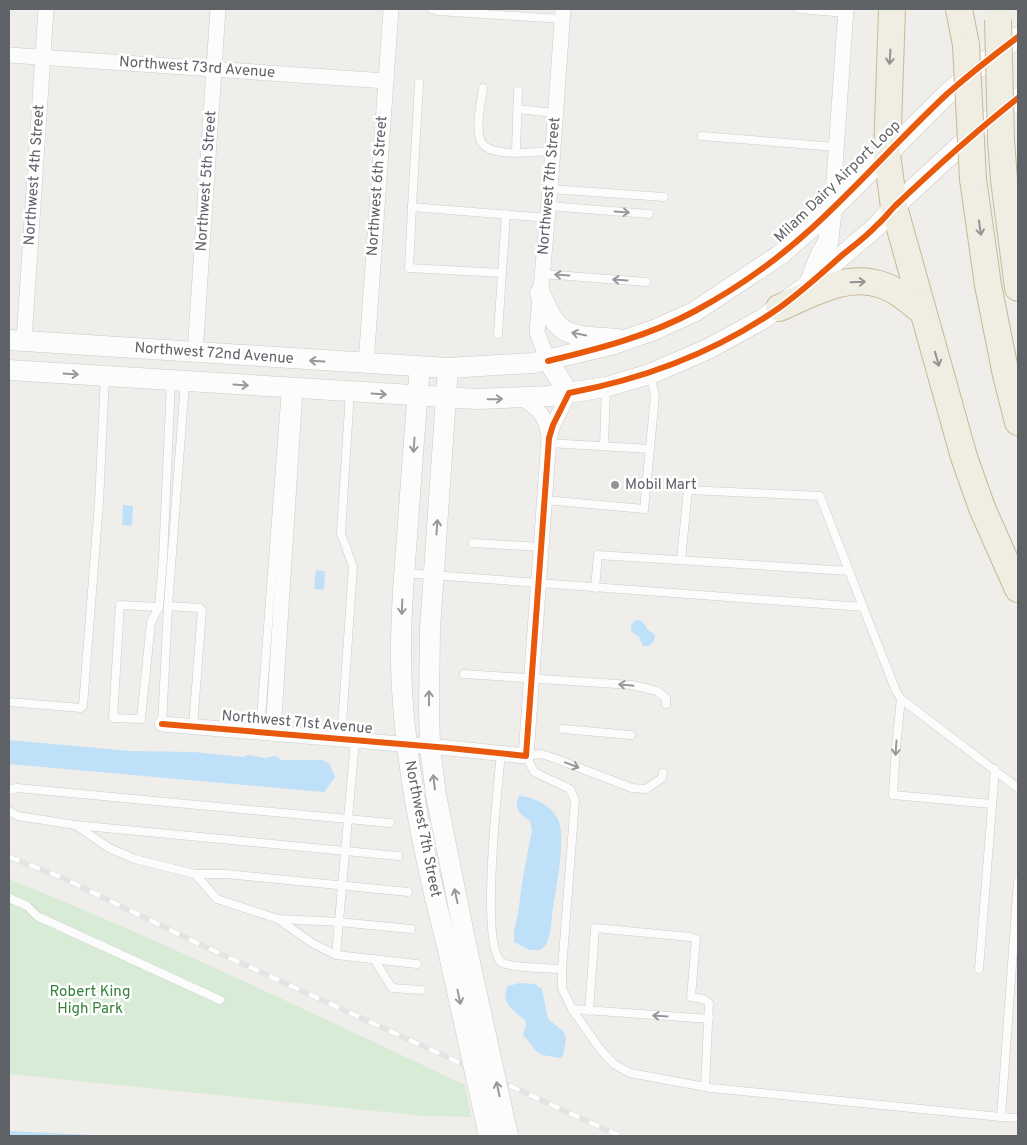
<svg xmlns="http://www.w3.org/2000/svg" width="1027" height="1145" font-family="Overpass,sans-serif">
<style>
.green{fill:#d8ebd6}
.water{fill:#bfe0f9}
.lines{fill:none;stroke-linecap:round;stroke-linejoin:round}
.lane-casing{stroke:#cbcccc;stroke-width:9}
.street-casing{stroke:#cbcccc;stroke-width:16}
.secondary-casing{stroke:#cacacb;stroke-width:21}
.highway-casing{stroke:#c8b996;stroke-width:28}
.lane{stroke:#fdfcfc;stroke-width:8}
.street{stroke:#fdfcfc;stroke-width:15}
.secondary{stroke:#fdfcfc;stroke-width:20}
.highway{stroke:#f0ede3;stroke-width:26}
.rail-casing{stroke:#e4e4e4;stroke-width:5.5}
.rail{stroke:#fff;stroke-width:4;stroke-dasharray:11;stroke-linecap:butt}
.secondary-bridge-casing{stroke:#cacacb;stroke-width:21;stroke-linecap:butt}
.highway-bridge-casing{stroke:#c8b996;stroke-width:28;stroke-linecap:butt}
.secondary-bridge{stroke:#fdfcfc;stroke-width:20}
.highway-bridge{stroke:#f0ede3;stroke-width:26}
.cycleway-casing{stroke:#fff;stroke-width:9}
.cycleway{stroke:#e8590c;stroke-width:6}
.oneway{stroke:#929393}
.oneway2{stroke:#96999c}
.poi-dot{fill:#919496;stroke:#fff;stroke-width:2}
.labels{text-anchor:middle;dominant-baseline:central;stroke-width:5;stroke-linejoin:round;paint-order:stroke}
.street-label{font-size:15px;fill:#5f6368;stroke:#fff}
.poi-label{font-size:15px;fill:#5f6368;stroke:#fff;text-anchor:start}
.park-label{font-size:15px;fill:#348238;stroke:#fff}
</style>
<rect width="100%" height="100%" fill="#efeeea"/>
<path class="green" d="M9 879C163 941 314 1014 465 1085L471 1117 424 1116 9 1074Z"/>
<g class="water">
<polygon points="123,505 133,506 132,526 122,525"/>
<polygon points="316,570 325,571 324,590 314,589"/>
<polygon points="636,620 642,621 648,630 655,635 654,641 649,646 643,646 639,637 631,631 631,625"/>
<polygon points="9,740 130,751 194,752 243,757 248,755 265,758 275,756 282,760 322,760 329,763 335,777 324,792 9,764"/>
<path d="M519 796C534 796 555 808 559 822 566 841 555 894 552 915 551 924 551 933 547 942 546 946 543 948 540 950H529L514 942V930L518 914 523 876 532 831 530 821C520 814 513 809 519 796Z"/>
<path d="M520 983 535 984 542 989 548 1019 563 1031 566 1038 563 1056 561 1058 542 1055 537 1052 523 1035 526 1025 525 1020C514 1012 499 1001 508 986Z"/>
<polygon points="9,1131 111,1136 9,1136"/>
</g>
<g class="lines">
<defs>
<g id="lane">
<polyline points="432,9 438,11 562,19"/>
<polyline points="799,9 846,13"/>
<polyline points="419,83 412,207 548,218"/>
<path d="M483 88C481 104 476 123 480 139 486 160 536 151 553 151"/>
<polyline points="517,109 555,113"/>
<polyline points="702,136 836,147"/>
<polyline points="516,152 518,91"/>
<polyline points="550,189 664,197"/>
<polyline points="549,206 649,214"/>
<polyline points="412,207 409,268 502,273 498,334"/>
<polyline points="502,273 506,214"/>
<polyline points="543,274 646,282"/>
<polyline points="549,443 650,449"/>
<polyline points="604,446 606,389"/>
<polyline points="545,500 644,509 655,396 650,374"/>
<polyline points="473,543 542,547"/>
<polyline points="681,560 688,490 820,496 849,571"/>
<polyline points="405,573 863,607 896,691 901,699 1018,788"/>
<polyline points="595,588 598,555 849,571 863,607"/>
<polyline points="168,606 200,608 202,610 193,726"/>
<polyline points="159,607 120,605 113,718 141,719 151,622 159,607 163,559 171,381"/>
<polyline points="464,674 632,685 657,691 666,698 666,704"/>
<polyline points="901,699 896,747 893,795 992,804"/>
<polyline points="9,702 81,708 83,706 99,502 105,376"/>
<polyline points="162,724 168,606 185,382"/>
<polyline points="563,729 631,735"/>
<polyline points="260,732 286,388"/>
<polyline points="341,739 353,567 341,533 350,392"/>
<path d="M501 753C498 785 480 944 501 962 509 968 550 968 562 969"/>
<polyline points="663,773 662,778 646,789 632,788 551,757 540,754 526,756 534,772 570,789 575,800 562,969 562,988 572,1009 600,1049 614,1064 630,1073 711,1088 1001,1117"/>
<polyline points="9,790 17,788 390,823"/>
<polyline points="9,811 18,816 75,825 398,856"/>
<polyline points="77,826 109,848 135,859 195,874 217,899 278,919 339,922 411,929"/>
<polyline points="195,874 226,874 408,892"/>
<polyline points="1018,881 1001,1117 1018,1118"/>
<polyline points="9,898 27,906 37,916 220,1000"/>
<polyline points="278,919 312,943 336,955 417,964"/>
<polyline points="336,955 355,740"/>
<polyline points="374,959 392,988 421,990"/>
<polyline points="979,969 995,769"/>
<polyline points="572,1009 709,1019"/>
<polyline points="589,1011 595,928 690,937 696,939 691,997 703,999 709,1003 705,1087"/>
</g>
<g id="street">
<polyline points="9,55 386,81"/>
<polyline points="832,209 846,9"/>
<polyline points="24,341 46,9"/>
<polyline points="195,353 218,9"/>
<polyline points="548,361 537,332 550,189 563,9"/>
<polyline points="366,364 391,9"/>
<path d="M522 398C540 410 545 415 549 436"/>
<polyline points="162,724 449,748 526,756 549,438 553,425 569,393"/>
<polyline points="273,733 295,389"/>
</g>
<g id="secondary">
<polyline points="810,282 819,258 828,242 832,209"/>
<path d="M540 293C545 304 550 318 560 327 573 339 600 337 617 339"/>
<polyline points="9,340 448,368 533,363 611,345 654,330 694,312 780,255 832,209 947,94 980,66 1018,37"/>
<polyline points="548,361 569,393"/>
<path d="M420 367C415 424 411 480 407 537 403 587 399 638 402 689 407 778 426 864 448 950"/>
<polyline points="448,368 430,629 429,708 430,747 436,795 466,944"/>
<polyline points="9,370 477,399 549,396 606,387 650,374 708,349 763,319 809,284 877,226 894,207 951,154 983,125 1018,98"/>
</g>
<g id="highway">
<polyline points="892,9 887,154 894,207 964,457 982,508 1018,589"/>
<polyline points="959,9 966,45"/>
<polyline points="1001,140 1004,180 1018,288"/>
<polyline points="973,179 988,285 1006,375 1018,422"/>
<path d="M779 308C810 295 847 272 882 285 898 290 910 302 923 312"/>
</g>
</defs>
<use href="#lane" class="lane-casing"/>
<use href="#street" class="street-casing"/>
<use href="#secondary" class="secondary-casing"/>
<use href="#highway" class="highway-casing"/>
<use href="#lane" class="lane"/>
<use href="#street" class="street"/>
<use href="#secondary" class="secondary"/>
<use href="#highway" class="highway"/>
<defs>
<polyline id="rail" points="9,857 63,878 197,943 620,1136"/>
</defs>
<use href="#rail" class="rail-casing"/>
<use href="#rail" class="rail"/>
<defs>
<g id="secondary-bridge">
<polyline points="466,944 508,1136"/>
<polyline points="448,950 489,1136"/>
</g>
<g id="highway-bridge">
<polyline points="998,20 1001,140"/>
<polyline points="966,45 973,179"/>
</g>
</defs>
<use href="#secondary-bridge" class="secondary-bridge-casing"/>
<use href="#highway-bridge" class="highway-bridge-casing"/>
<use href="#secondary-bridge" class="secondary-bridge"/>
<use href="#highway-bridge" class="highway-bridge"/>
<defs>
<g id="cycleway">
<path d="M548 361C598 349 649 336 695 311 736 289 778 259 812 228 859 185 901 137 947 94 970 74 994 55 1018 37"/>
<path d="M162 724 449 748 526 756 549 438 553 425 569 393C644 379 716 352 779 308 800 293 820 275 840 257 852 247 866 237 877 225 884 219 889 212 895 206 935 168 975 132 1018 98"/>
</g>
</defs>
<use href="#cycleway" class="cycleway-casing"/>
<use href="#cycleway" class="cycleway"/>
</g>
<defs><path id="oneway-shaft" d="M-6 0H5M1.5-3L5.5 0L1.5 3" fill="none" stroke-width="1.6" stroke-linecap="round" stroke-linejoin="round" transform="scale(1.25)"/></defs>
<g class="oneway">
<use href="#oneway-shaft" transform="translate(890 57) rotate(93)"/>
<use href="#oneway-shaft" transform="translate(980 228) rotate(82)"/>
<use href="#oneway-shaft" transform="translate(858 282) rotate(-2)"/>
<use href="#oneway-shaft" transform="translate(937 359) rotate(74)"/>
</g>
<g class="oneway2">
<use href="#oneway-shaft" transform="translate(622 212) rotate(4)"/>
<use href="#oneway-shaft" transform="translate(562 275) rotate(-176)"/>
<use href="#oneway-shaft" transform="translate(620 280) rotate(-176)"/>
<use href="#oneway-shaft" transform="translate(579 334) rotate(-169)"/>
<use href="#oneway-shaft" transform="translate(317 361) rotate(-177)"/>
<use href="#oneway-shaft" transform="translate(71 374) rotate(4)"/>
<use href="#oneway-shaft" transform="translate(241 385) rotate(4)"/>
<use href="#oneway-shaft" transform="translate(379 394) rotate(4)"/>
<use href="#oneway-shaft" transform="translate(495 399) rotate(-1)"/>
<use href="#oneway-shaft" transform="translate(414 445) rotate(94)"/>
<use href="#oneway-shaft" transform="translate(437 527) rotate(-86)"/>
<use href="#oneway-shaft" transform="translate(402 607) rotate(92)"/>
<use href="#oneway-shaft" transform="translate(626 685) rotate(-174)"/>
<use href="#oneway-shaft" transform="translate(429 698) rotate(-90)"/>
<use href="#oneway-shaft" transform="translate(896 748) rotate(94)"/>
<use href="#oneway-shaft" transform="translate(572 765) rotate(21)"/>
<use href="#oneway-shaft" transform="translate(434 782) rotate(-97)"/>
<use href="#oneway-shaft" transform="translate(456 896) rotate(-102)"/>
<use href="#oneway-shaft" transform="translate(459 997) rotate(78)"/>
<use href="#oneway-shaft" transform="translate(660 1016) rotate(-176)"/>
<use href="#oneway-shaft" transform="translate(498 1089) rotate(-102)"/>
</g>
<circle class="poi-dot" cx="615" cy="485" r="5"/>
<g class="labels">
<g class="street-label">
<text transform="translate(197 68) rotate(4)">Northwest 73rd Avenue</text>
<text transform="translate(35 175) rotate(-86)">Northwest 4th Street</text>
<text transform="translate(207 181) rotate(-86)">Northwest 5th Street</text>
<text transform="translate(838 182) rotate(-44)">Milam Dairy Airport Loop</text>
<text transform="translate(378 186) rotate(-86)">Northwest 6th Street</text>
<text transform="translate(550 186) rotate(-85)">Northwest 7th Street</text>
<text transform="translate(214 354) rotate(4)">Northwest 72nd Avenue</text>
<text transform="translate(297 723) rotate(5)">Northwest 71st Avenue</text>
<text transform="translate(422 829) rotate(79)">Northwest 7th Street</text>
</g>
<g class="poi-label">
<text x="625" y="485">Mobil Mart</text>
</g>
<g class="park-label">
<text x="90" y="992">Robert King<tspan x="90" dy="17">High Park</tspan></text>
</g>
</g>
<rect width="1027" height="1145" fill="none" stroke="#5f6368" stroke-width="20"/>
</svg>
